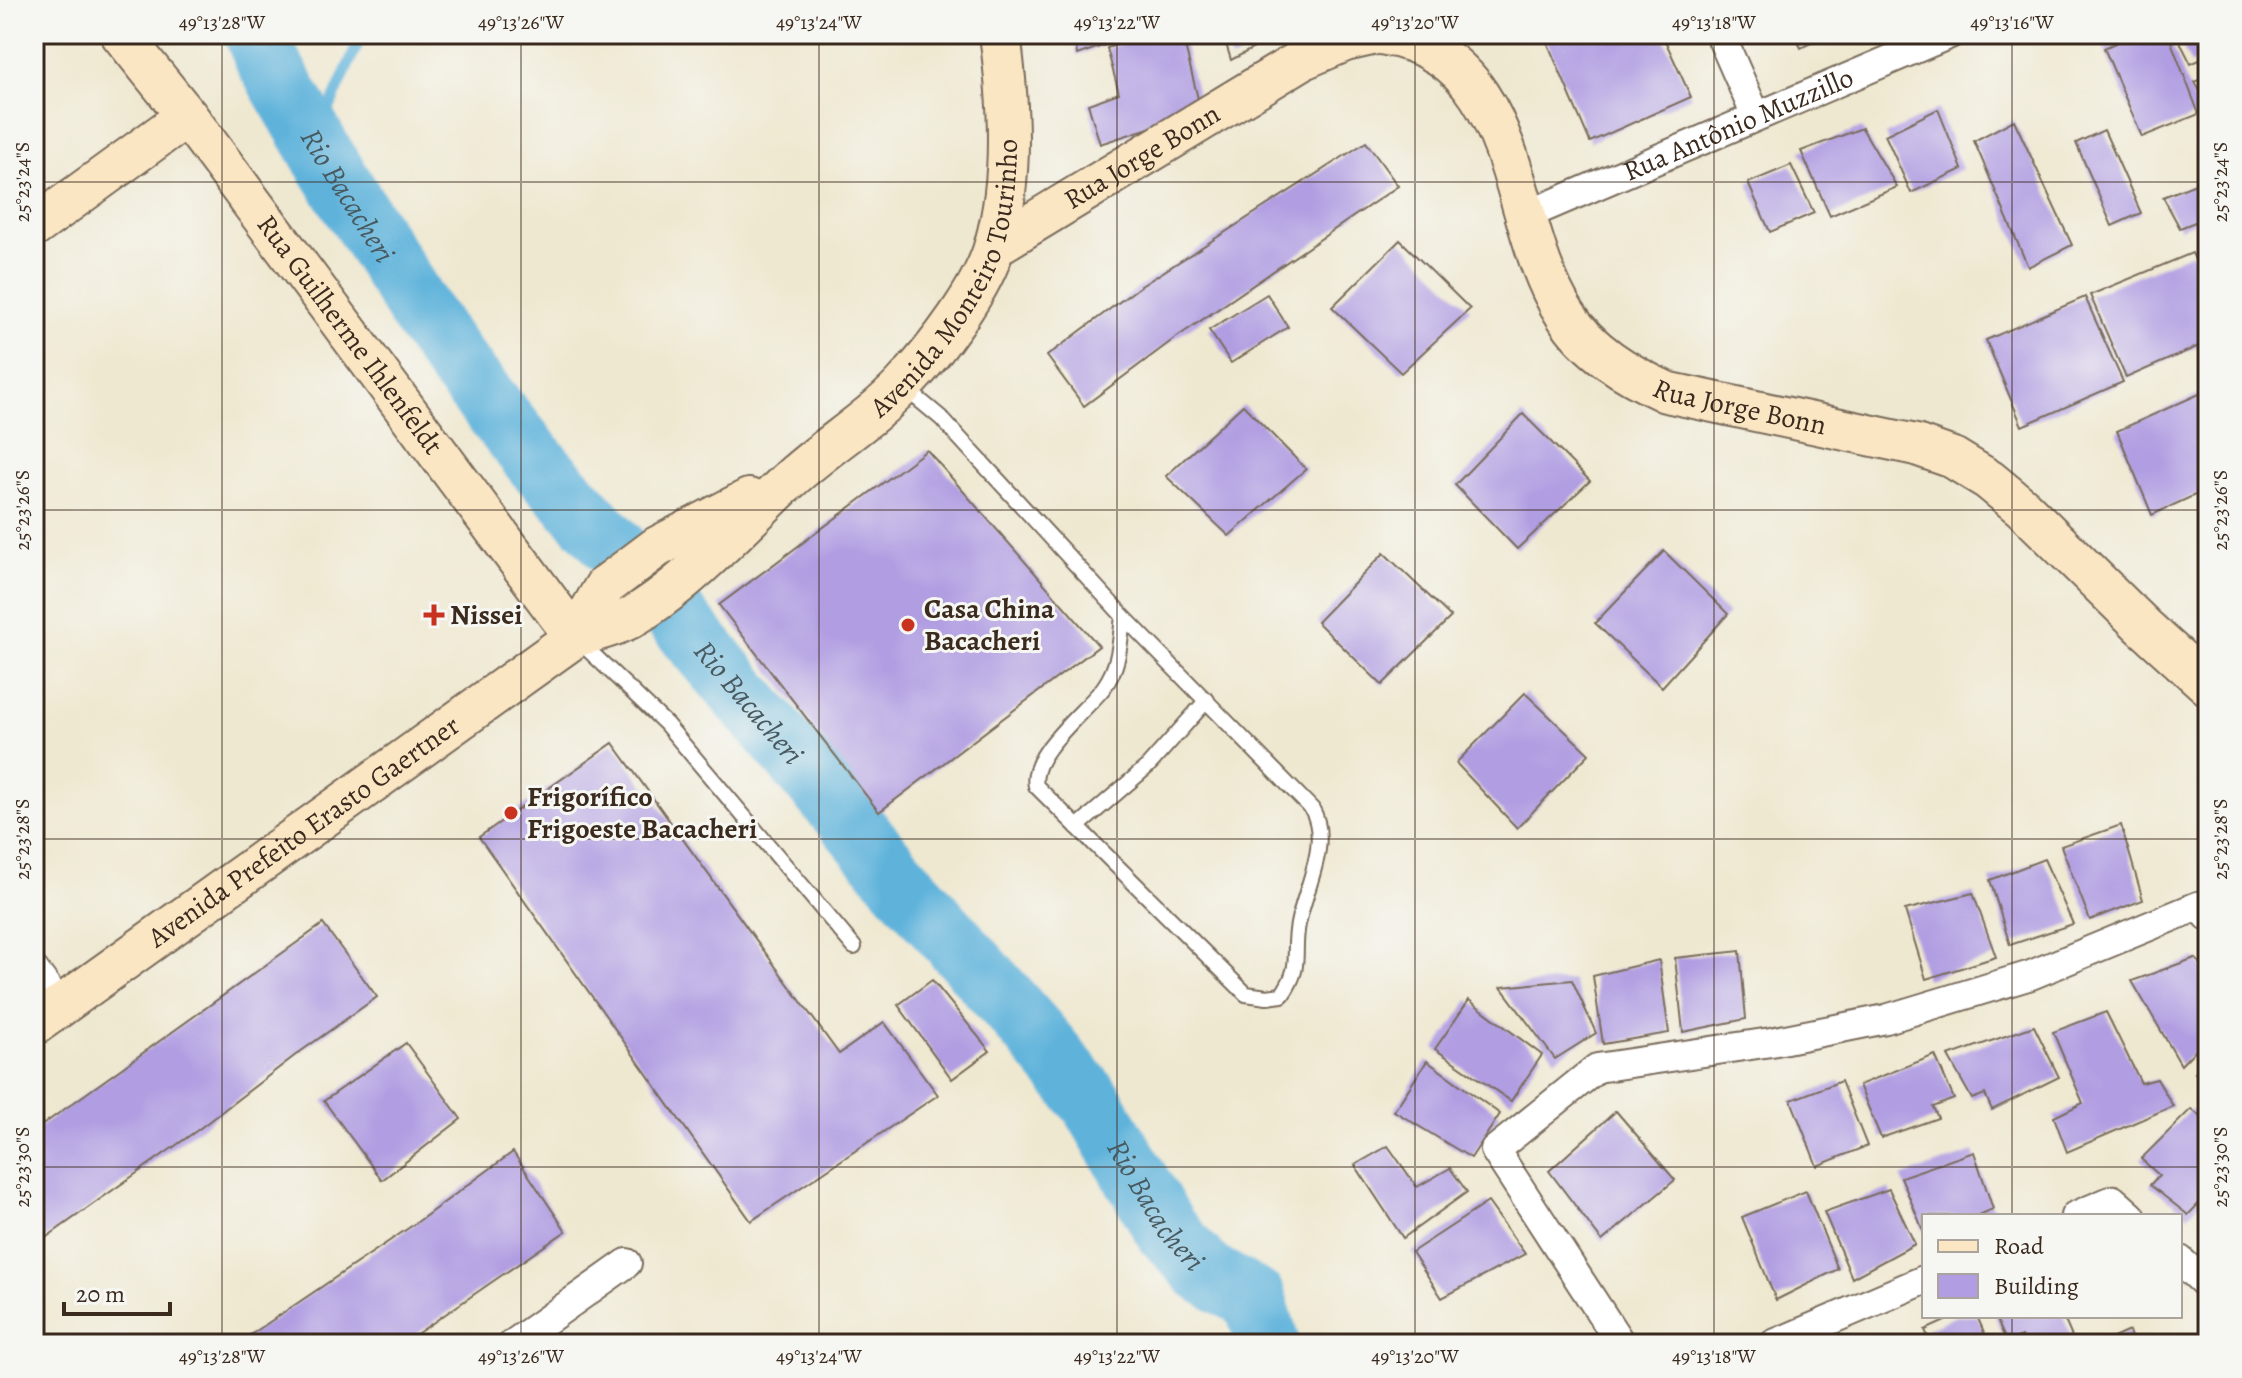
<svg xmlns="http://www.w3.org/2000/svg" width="2242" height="1378" font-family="Alegreya,serif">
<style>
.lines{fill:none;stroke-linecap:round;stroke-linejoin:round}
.stream{stroke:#5fb3db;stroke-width:11}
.river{stroke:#5fb3db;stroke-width:64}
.building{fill:#b09de2}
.lane-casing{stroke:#7a6c5c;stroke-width:18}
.street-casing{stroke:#7a6c5c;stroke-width:32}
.secondary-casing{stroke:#7a6c5c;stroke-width:44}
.lane{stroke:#fff;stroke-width:14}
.street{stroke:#fff;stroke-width:28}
.secondary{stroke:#fbe6c4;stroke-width:40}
.ticks{fill:none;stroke:#3b2a1e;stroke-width:2;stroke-opacity:0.45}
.poi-dot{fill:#c8321e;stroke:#f6f6f2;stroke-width:3}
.labels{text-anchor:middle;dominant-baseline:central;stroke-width:6;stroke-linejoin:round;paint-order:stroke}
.street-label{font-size:28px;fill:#3b2a1e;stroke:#f6f6f2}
.poi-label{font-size:28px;font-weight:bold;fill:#3b2a1e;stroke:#f6f6f2;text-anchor:start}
.water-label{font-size:30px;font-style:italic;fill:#485a60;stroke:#f6f6f2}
.neatline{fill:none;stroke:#3b2a1e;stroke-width:3}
.ticks-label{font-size:20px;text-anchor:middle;fill:#3b2a1e}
</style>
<rect width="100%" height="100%" fill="#f6f6f2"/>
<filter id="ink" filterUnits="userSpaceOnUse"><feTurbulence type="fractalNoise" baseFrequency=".0125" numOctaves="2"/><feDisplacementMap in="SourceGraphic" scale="16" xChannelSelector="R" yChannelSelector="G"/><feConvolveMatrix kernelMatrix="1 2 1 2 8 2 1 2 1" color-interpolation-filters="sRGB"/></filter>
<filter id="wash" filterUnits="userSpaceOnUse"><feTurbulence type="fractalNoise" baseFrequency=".006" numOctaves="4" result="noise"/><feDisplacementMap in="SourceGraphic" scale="32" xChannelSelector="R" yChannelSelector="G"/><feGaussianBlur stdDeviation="1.8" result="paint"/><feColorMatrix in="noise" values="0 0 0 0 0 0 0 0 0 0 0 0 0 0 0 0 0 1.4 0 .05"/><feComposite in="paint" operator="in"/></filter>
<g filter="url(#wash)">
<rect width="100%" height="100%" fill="#efe8d0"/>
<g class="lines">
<polyline class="stream" points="323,156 328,112 362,34"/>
<path class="river" id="s1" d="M256 34 266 58 323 156 422 315 456 363 538 464 646 581 888 867 1036 1035 1093 1104 1166 1230 1204 1272 1255 1300 1268 1344"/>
</g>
<g id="blocks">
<g class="building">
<polygon points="1074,34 1136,34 1077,55"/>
<polygon points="1150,34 1182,34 1201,111 1100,144 1088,104 1119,93 1107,48"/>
<polygon points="1223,34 1273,34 1275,37 1231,60"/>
<polygon points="1552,34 1662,34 1691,97 1590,142 1545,37"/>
<polygon points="1794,34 1829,34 1801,48"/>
<polygon points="2135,34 2168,34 2199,114 2142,137 2104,48"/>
<polygon points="2176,34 2208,34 2208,56 2191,64"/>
<polygon points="2208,76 2208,106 2195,82"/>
<polygon points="1938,109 1962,169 1911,193 1885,135"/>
<polygon points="2014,120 2072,245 2028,267 1974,141"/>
<polygon points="1862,128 1897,187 1830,216 1801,151"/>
<polygon points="2104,130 2141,213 2112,226 2076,143"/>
<polygon points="1366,142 1398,186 1174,339 1084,406 1047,356 1138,288"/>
<polygon points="1791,165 1814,213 1770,232 1748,183"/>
<polygon points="2208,179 2208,217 2180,228 2163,197"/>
<polygon points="1400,240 1470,309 1401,373 1332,307"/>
<polygon points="2208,247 2208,273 2199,251"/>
<polygon points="2192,253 2208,289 2208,342 2126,378 2090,295"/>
<polygon points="1267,294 1288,327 1231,363 1209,330"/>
<polygon points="2085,297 2123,382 2022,426 1986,340"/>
<polygon points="2208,390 2208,489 2152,515 2117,431"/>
<polygon points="1243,405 1306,469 1229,536 1166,476"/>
<polygon points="1523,414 1590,481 1517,549 1455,485"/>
<polygon points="927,450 1099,646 879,812 719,605"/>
<polygon points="1664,551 1728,614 1662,687 1595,623"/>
<polygon points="1384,553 1451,617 1382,685 1317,622"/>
<polygon points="1525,693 1589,754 1517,828 1456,763"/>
<polygon points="613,743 839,1054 884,1022 938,1095 751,1221 479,837"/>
<polygon points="2121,825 2143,900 2090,920 2061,846"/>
<polygon points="2044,859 2073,924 2010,945 1990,880"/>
<polygon points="1973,893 1996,957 1926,979 1905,910"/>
<polygon points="323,924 377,997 297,1054 199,1129 34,1246 34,1131"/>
<polygon points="1740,951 1746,1019 1683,1032 1675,958"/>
<polygon points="2195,958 2208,971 2208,1037 2181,1065 2132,981"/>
<polygon points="1659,960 1669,1033 1603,1044 1593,976"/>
<polygon points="932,980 990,1051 952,1079 898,1005"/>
<polygon points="1572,980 1596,1033 1555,1059 1501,987"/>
<polygon points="1469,1000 1542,1055 1511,1101 1435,1049"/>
<polygon points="2106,1012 2141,1083 2157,1079 2173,1106 2067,1152 2054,1117 2083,1103 2053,1032"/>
<polygon points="2034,1026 2059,1077 1992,1110 1985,1094 1972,1099 1948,1056"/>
<polygon points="406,1043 461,1119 382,1180 324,1101"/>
<polygon points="1935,1055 1954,1099 1933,1107 1938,1118 1881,1138 1859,1085"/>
<polygon points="2208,1058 2208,1086 2195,1073"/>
<polygon points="1427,1061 1500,1114 1471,1158 1394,1111"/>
<polygon points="1841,1081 1867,1146 1817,1166 1791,1100"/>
<polygon points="2191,1109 2208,1123 2208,1194 2188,1215 2150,1185 2159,1175 2141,1159"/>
<polygon points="1616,1111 1675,1180 1602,1241 1549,1171"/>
<polygon points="1388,1146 1417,1187 1450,1168 1467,1192 1403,1238 1355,1165"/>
<polygon points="513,1152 566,1231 402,1344 237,1344 416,1223"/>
<polygon points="1974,1152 1993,1209 1977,1216 1924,1216 1924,1233 1901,1177"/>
<polygon points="1889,1189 1915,1244 1852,1278 1824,1212"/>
<polygon points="1806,1191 1838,1269 1776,1300 1742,1217"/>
<polygon points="1488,1202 1525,1254 1442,1298 1412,1252"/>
<polygon points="1956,1316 1977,1316 1989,1344 1931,1344 1925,1330"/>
<polygon points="1995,1316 2063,1316 2075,1344 2025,1344 2021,1336 2007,1343"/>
<polygon points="2129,1331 2133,1344 2100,1344"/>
</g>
</g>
</g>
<g filter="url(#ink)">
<use href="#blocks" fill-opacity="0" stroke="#7a6c5c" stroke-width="2"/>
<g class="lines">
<defs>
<g id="lane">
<path d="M905 388 941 418 1123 616 1312 809C1331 843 1305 888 1298 924 1292 956 1303 965 1282 995L1267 997 1246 994 1036 786C1028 755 1087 710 1104 687 1120 665 1120 641 1123 616"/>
<polyline points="579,641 666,724 854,947"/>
<polyline points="1077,827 1148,766 1207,700"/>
</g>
<g id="street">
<polyline points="1720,34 1756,116"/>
<path id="s2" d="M1527 215 1950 34"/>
<polyline points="34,970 61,1006"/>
<polyline points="2075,1216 2113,1200 2131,1216"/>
<polyline points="2180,1260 2208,1286"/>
<polyline points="513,1344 627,1263"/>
<polyline points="1621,1344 1495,1150 1597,1068 1771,1042 1886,1019 2031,975 2198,906 2208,916"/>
<polyline points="1774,1344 1924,1280"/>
</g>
<g id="secondary">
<path id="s3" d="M121 34 187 116 575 637"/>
<path id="s4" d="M1381 34C1525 56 1504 219 1565 314 1588 351 1627 374 1666 392L1916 445 1953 458 1989 480 2023 508 2144 627 2208 685"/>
<polyline points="34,227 187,116"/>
<path id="s5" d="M995 246 1303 59 1345 41 1376 34"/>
<polyline points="575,637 605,586 657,547 749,499"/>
<path id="s6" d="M34 1025 575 637C593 631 615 627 632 617 687 585 740 526 787 482 823 448 868 422 903 385 934 352 984 288 995 244 1014 176 1009 103 1000 34"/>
</g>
</defs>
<use href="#lane" class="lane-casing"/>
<use href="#street" class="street-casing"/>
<use href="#secondary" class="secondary-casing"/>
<use href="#lane" class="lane"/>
<use href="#street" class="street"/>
<use href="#secondary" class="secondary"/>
</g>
</g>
<path class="ticks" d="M222 34V1344M521 34V1344M819 34V1344M1117 34V1344M1415 34V1344M1714 34V1344M2012 34V1216M34 182H2208M34 510H2208M34 839H2208M34 1167H2208M2012 1316V1344"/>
<g class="poi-dot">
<path d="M430 603h8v8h8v8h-8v8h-8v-8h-8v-8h8z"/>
<circle cx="908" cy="625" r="8"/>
<circle cx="511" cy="813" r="8"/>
</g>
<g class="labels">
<g class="street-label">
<text stroke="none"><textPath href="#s2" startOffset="230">Rua Antônio Muzzillo</textPath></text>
<text stroke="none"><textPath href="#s5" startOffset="172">Rua Jorge Bonn</textPath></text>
<text stroke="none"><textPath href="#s6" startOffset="1202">Avenida Monteiro Tourinho</textPath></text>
<text stroke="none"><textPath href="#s3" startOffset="378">Rua Guilherme Ihlenfeldt</textPath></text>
<text stroke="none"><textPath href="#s4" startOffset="560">Rua Jorge Bonn</textPath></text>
<text stroke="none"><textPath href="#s6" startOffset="332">Avenida Prefeito Erasto Gaertner</textPath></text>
</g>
<g class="poi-label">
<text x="924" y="609">Casa China<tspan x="924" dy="32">Bacacheri</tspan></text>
<text x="450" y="615">Nissei</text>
<text x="527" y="797">Frigorífico<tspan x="527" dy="32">Frigoeste Bacacheri</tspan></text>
</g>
<g class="water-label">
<text stroke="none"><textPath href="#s1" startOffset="186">Rio Bacacheri</textPath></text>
<text stroke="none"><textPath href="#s1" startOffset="834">Rio Bacacheri</textPath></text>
<text stroke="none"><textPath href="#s1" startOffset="1482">Rio Bacacheri</textPath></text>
</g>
</g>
<rect width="2242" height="1378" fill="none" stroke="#f6f6f2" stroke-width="88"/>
<rect x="1922" y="1214" width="260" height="104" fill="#f6f6f2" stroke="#aba49d" stroke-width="2"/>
<rect x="1938" y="1240" width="40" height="12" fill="#fbe6c4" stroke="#aba49d" stroke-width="2"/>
<text x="1994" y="1254" font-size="24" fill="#3b2a1e">Road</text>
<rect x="1938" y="1274" width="40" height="24" fill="#b09de2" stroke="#aba49d" stroke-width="2"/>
<text x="1994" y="1294" font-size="24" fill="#3b2a1e">Building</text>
<path d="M64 1302v12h106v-12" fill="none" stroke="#3b2a1e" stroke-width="4"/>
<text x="76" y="1302" font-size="24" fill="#3b2a1e" stroke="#f6f6f2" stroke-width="6" paint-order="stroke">20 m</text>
<rect x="44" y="44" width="2154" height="1290" class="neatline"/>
<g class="ticks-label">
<text x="222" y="29">49°13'28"W</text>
<text x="521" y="29">49°13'26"W</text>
<text x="819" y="29">49°13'24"W</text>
<text x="1117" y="29">49°13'22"W</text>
<text x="1415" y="29">49°13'20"W</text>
<text x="1714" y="29">49°13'18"W</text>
<text x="2012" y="29">49°13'16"W</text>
<text transform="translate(22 182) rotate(-90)" y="7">25°23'24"S</text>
<text transform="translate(2220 182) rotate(-90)" y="7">25°23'24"S</text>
<text transform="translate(22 510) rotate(-90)" y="7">25°23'26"S</text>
<text transform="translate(2220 510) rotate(-90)" y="7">25°23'26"S</text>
<text transform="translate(22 839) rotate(-90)" y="7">25°23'28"S</text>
<text transform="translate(2220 839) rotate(-90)" y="7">25°23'28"S</text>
<text transform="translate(22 1167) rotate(-90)" y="7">25°23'30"S</text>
<text transform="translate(2220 1167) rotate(-90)" y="7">25°23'30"S</text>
<text x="222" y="1363">49°13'28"W</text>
<text x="521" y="1363">49°13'26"W</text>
<text x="819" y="1363">49°13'24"W</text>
<text x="1117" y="1363">49°13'22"W</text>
<text x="1415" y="1363">49°13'20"W</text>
<text x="1714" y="1363">49°13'18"W</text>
</g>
</svg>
